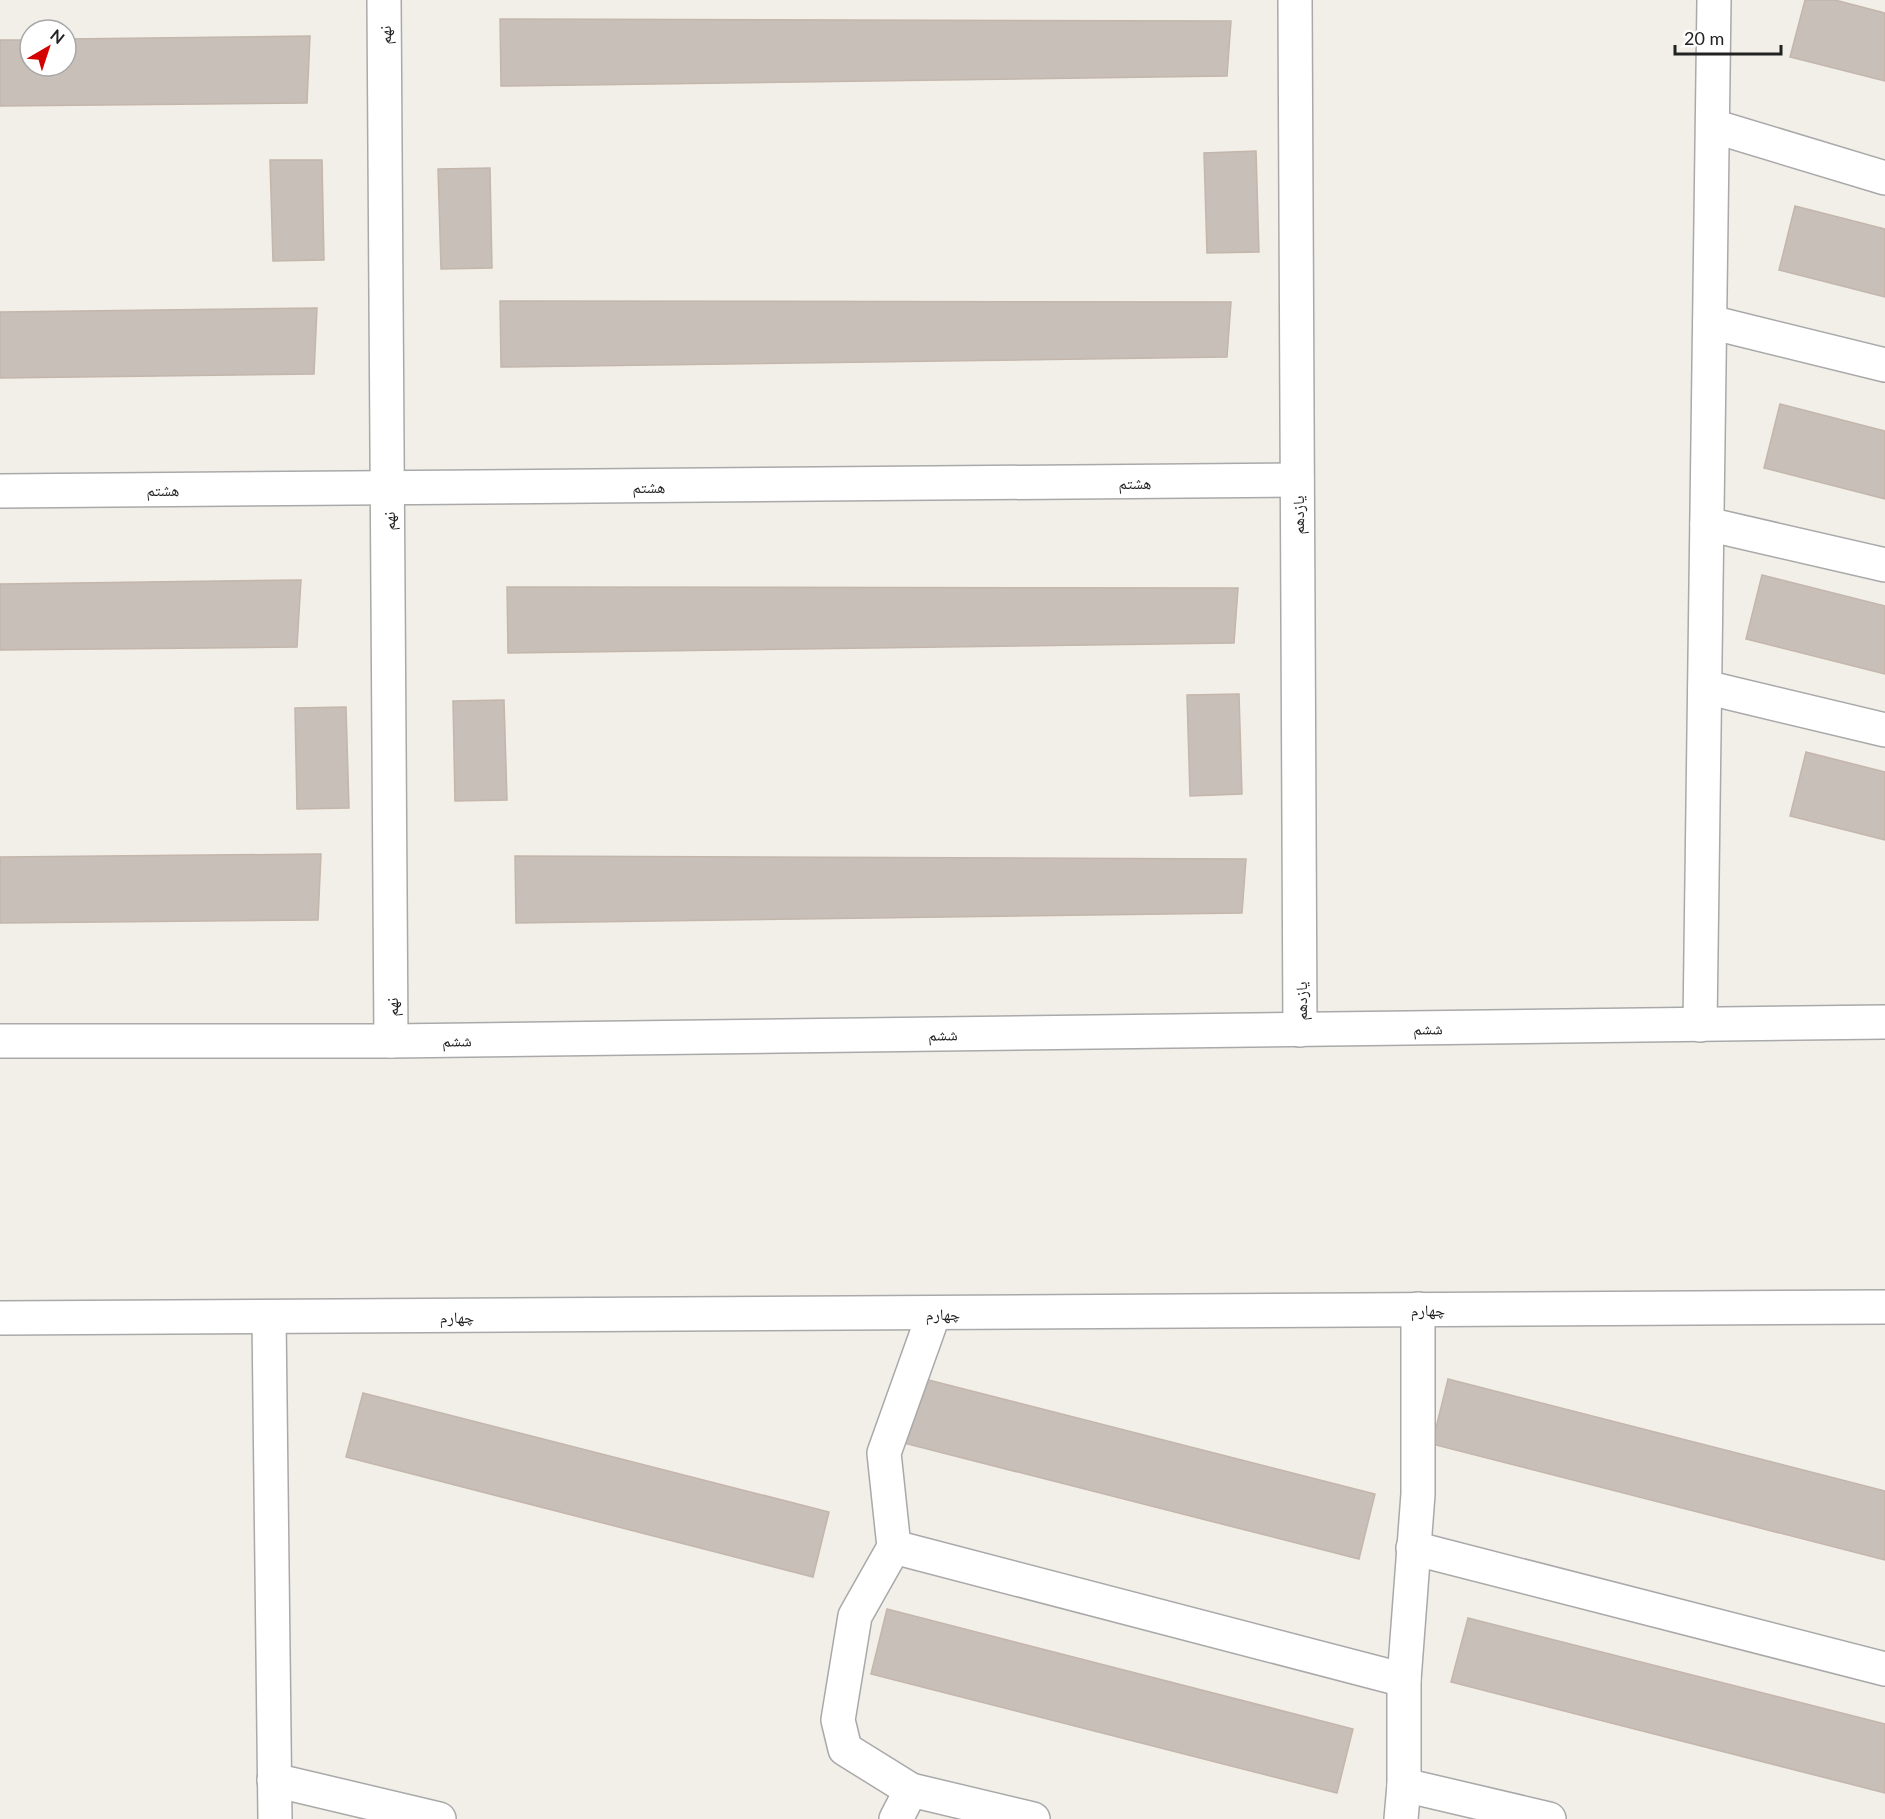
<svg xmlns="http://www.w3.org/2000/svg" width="1885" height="1819" font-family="Lato,'Noto Naskh Arabic',sans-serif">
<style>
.building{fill:#c7bfb8;stroke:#c4b6ab;stroke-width:1.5}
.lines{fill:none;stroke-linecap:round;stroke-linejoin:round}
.minor-casing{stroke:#a9a9a9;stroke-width:36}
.minor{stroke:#fff;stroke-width:33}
.labels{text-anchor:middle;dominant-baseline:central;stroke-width:4.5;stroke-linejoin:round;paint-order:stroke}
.street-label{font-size:16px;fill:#222;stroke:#fff}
</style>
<rect width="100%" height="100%" fill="#f2efe9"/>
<g class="building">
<polygon points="1805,0 1835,0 1885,13 1885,81 1790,57"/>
<polygon points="500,19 1231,21 1227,76 501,86"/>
<polygon points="310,36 307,103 0,106 0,40 30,40 30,66 66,66 66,39"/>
<polygon points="1256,151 1259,252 1207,253 1204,153"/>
<polygon points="270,160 322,160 324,260 273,261"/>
<polygon points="490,168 492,268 441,269 438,169"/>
<polygon points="1795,206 1885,229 1885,297 1779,270"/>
<polygon points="500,301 1231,302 1227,357 501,367"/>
<polygon points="317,308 314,374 0,378 0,312"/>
<polygon points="1780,404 1885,431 1885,499 1764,468"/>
<polygon points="1762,575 1885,606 1885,674 1746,639"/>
<polygon points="301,580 297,647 0,650 0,584"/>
<polygon points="507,587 1238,588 1234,643 508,653"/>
<polygon points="1239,694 1242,794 1190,796 1187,695"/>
<polygon points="504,700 507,800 455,801 453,701"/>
<polygon points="346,707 349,808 297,809 295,708"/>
<polygon points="1806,752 1885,772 1885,840 1790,816"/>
<polygon points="321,854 318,920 0,923 0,857"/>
<polygon points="515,856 1246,859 1242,913 516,923"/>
<polygon points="909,1375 1375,1494 1359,1559 892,1440"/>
<polygon points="1448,1379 1885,1491 1885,1560 1432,1444"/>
<polygon points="363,1393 829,1512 813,1577 346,1457"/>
<polygon points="887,1609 1353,1729 1337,1793 871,1674"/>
<polygon points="1468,1618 1885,1724 1885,1793 1451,1682"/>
</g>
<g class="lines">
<defs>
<g id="minor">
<polyline points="384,0 391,1041"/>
<polyline points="1295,0 1300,1030"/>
<polyline points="1713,126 1885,178"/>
<polyline points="1710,322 1885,365"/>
<polyline points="0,491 1297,480"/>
<polyline points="1707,524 1885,565"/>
<polyline points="1705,687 1885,730"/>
<polyline points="1700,1025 1714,0"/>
<polyline points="0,1041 391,1041 1885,1022"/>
<polyline points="269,1317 275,1819"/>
<polyline points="0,1318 1885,1307"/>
<polyline points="894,1547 1404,1680"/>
<polyline points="1413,1548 1885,1669"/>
<polyline points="274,1780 439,1819"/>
<polyline points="1404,1785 1549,1819"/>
<polyline points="911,1790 1033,1819"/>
<polyline points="896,1819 911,1790 845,1749 838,1720 855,1616 894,1547 884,1453 934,1313"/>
<polyline points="1401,1819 1404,1785 1404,1680 1418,1494 1418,1309"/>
</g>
</defs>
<use href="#minor" class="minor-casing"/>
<use href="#minor" class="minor"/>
</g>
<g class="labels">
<g class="street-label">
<text transform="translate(384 35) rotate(-90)">نهم</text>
<text x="1135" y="482">هشتم</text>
<text x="649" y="486">هشتم</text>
<text x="163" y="489">هشتم</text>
<text transform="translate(1297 515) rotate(-90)">یازدهم</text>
<text transform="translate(388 521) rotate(-90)">نهم</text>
<text transform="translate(1300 1001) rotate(-90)">یازدهم</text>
<text transform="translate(391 1007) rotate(-90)">نهم</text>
<text transform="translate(1428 1028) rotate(-1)">ششم</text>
<text transform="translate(943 1034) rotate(-1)">ششم</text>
<text transform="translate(457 1040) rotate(-1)">ششم</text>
<text x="1428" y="1309">چهارم</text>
<text x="943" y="1313">چهارم</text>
<text x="457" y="1316">چهارم</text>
</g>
</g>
<g transform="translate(48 48) rotate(39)"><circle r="28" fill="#ffffff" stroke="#a7a7a7" stroke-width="1.5"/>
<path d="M0-4.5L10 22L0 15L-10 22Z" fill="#d40000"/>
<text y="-9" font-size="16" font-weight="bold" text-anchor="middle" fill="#222222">N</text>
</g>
<path d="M1675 45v9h106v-9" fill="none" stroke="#222222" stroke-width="3"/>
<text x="1684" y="45" font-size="18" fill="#222222" stroke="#ffffff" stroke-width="4.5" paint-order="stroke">20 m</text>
</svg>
